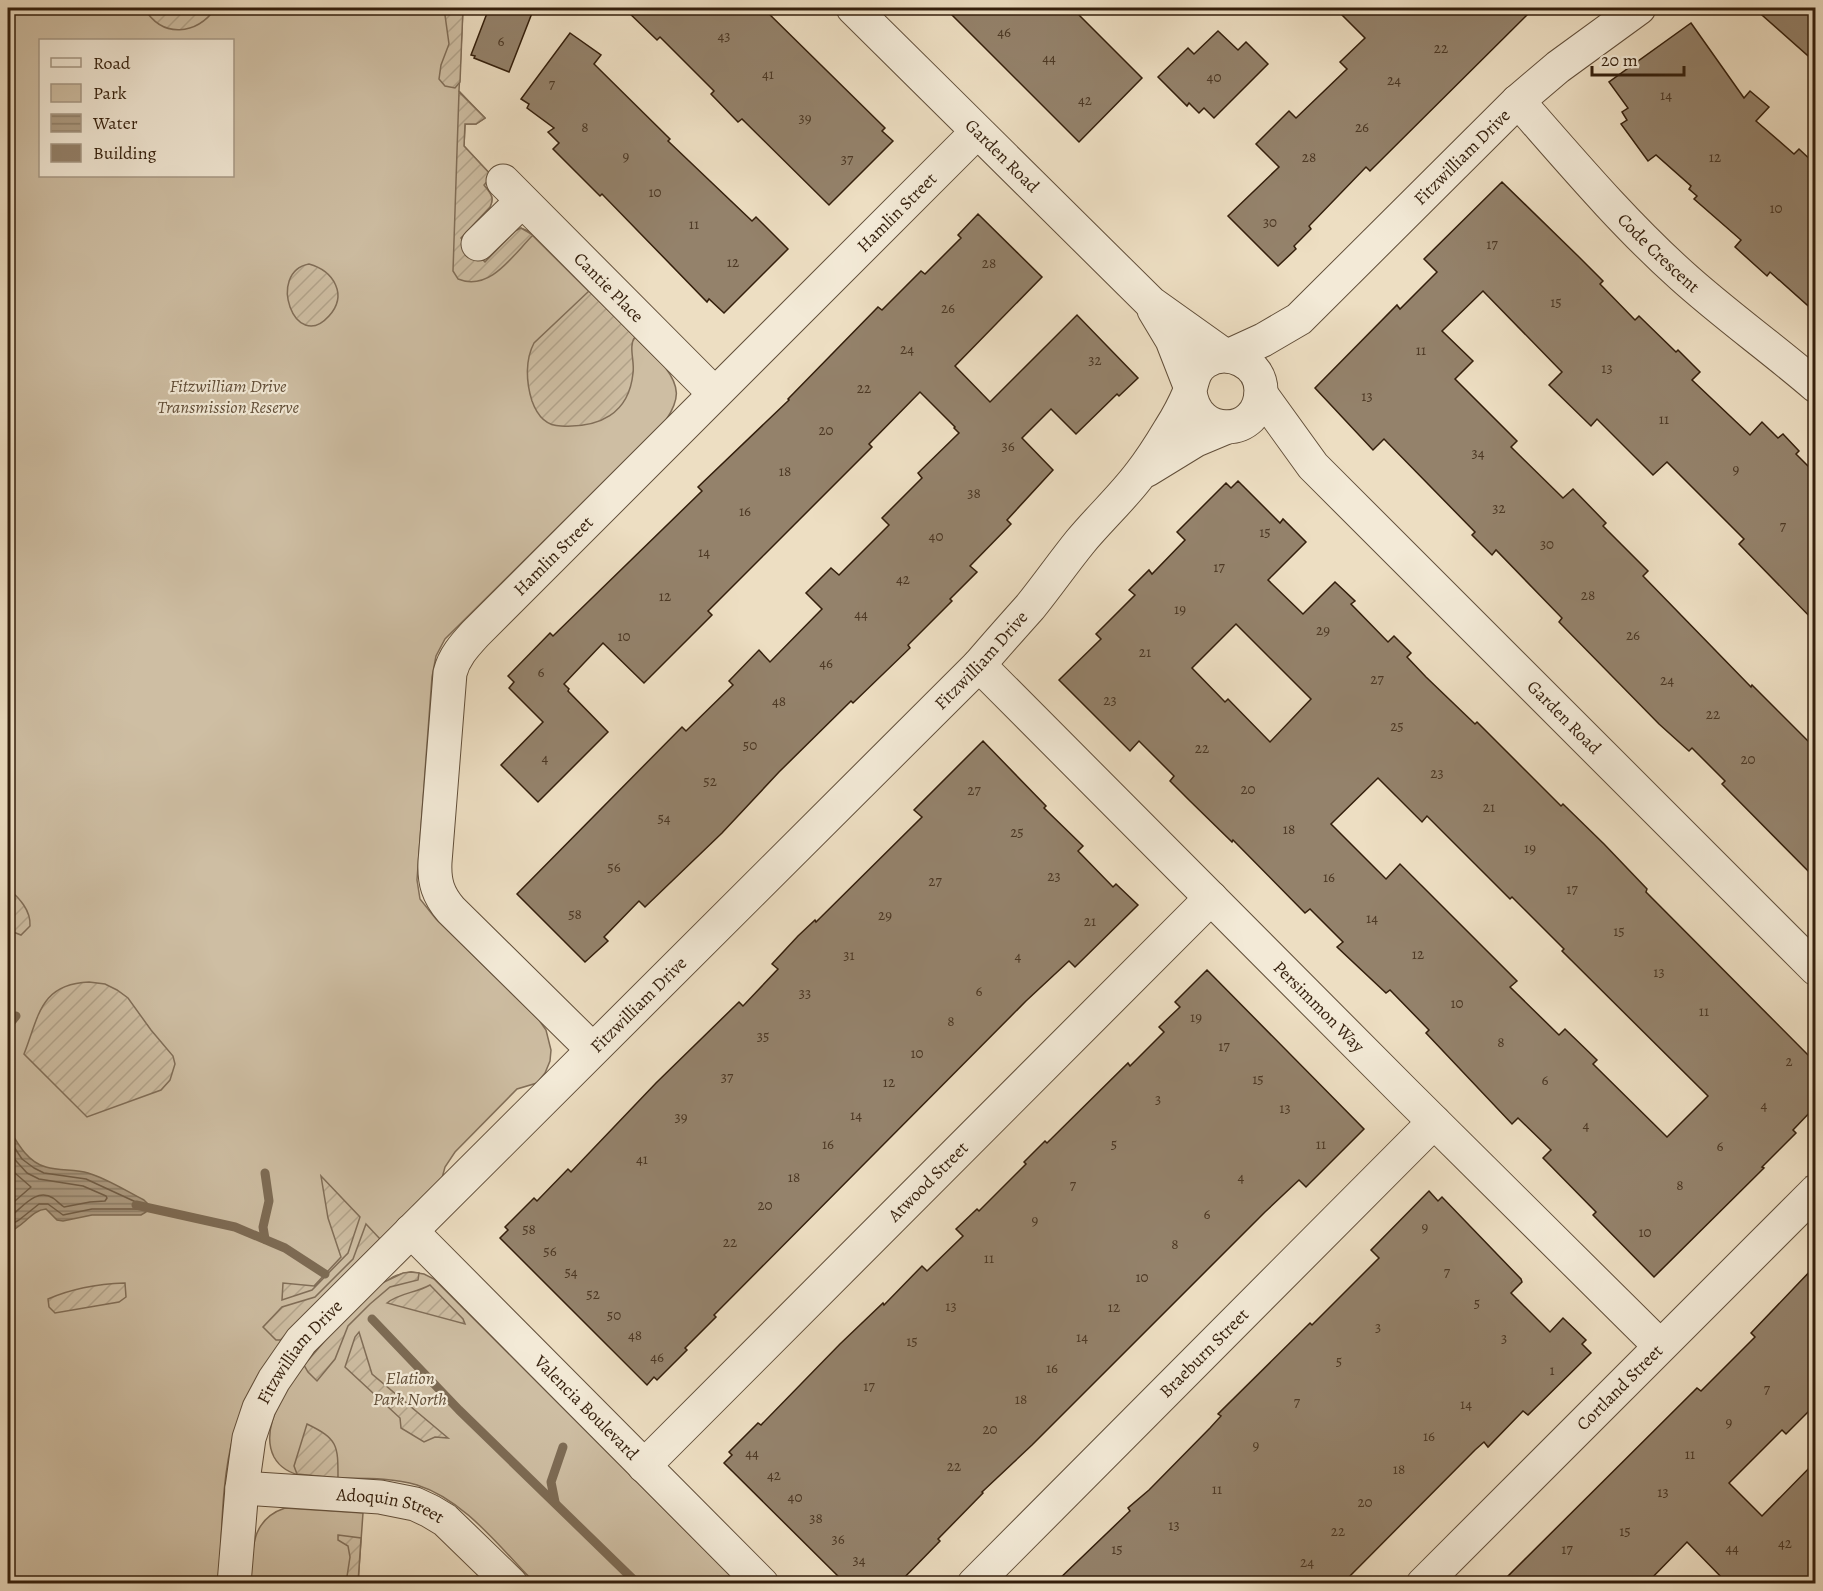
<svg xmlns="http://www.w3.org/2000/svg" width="1823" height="1591" font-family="Alegreya,serif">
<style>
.park{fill:#cebea3;stroke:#816e58;stroke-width:1.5;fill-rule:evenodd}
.garden{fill:url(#garden-furrows);stroke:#816e58;stroke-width:1.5}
.water{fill:url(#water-rules);stroke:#7d6b54;stroke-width:1.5}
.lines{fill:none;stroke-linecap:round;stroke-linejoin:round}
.shore{stroke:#715e48;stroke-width:1.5}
.stream{stroke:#7d6b54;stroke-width:9}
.building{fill:#94826b;stroke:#341f0c;stroke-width:1.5;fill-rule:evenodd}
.minor-casing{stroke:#624f3a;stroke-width:35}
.minor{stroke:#f3ead7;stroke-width:33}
.labels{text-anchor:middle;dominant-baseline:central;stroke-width:4.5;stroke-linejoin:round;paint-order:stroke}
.number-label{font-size:15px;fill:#4c3824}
.street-label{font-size:18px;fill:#341f0c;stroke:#f3ead7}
.park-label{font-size:18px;font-style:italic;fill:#624f39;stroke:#f3ead7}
</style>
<defs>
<pattern id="garden-furrows" width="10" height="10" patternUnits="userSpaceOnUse" patternTransform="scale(1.5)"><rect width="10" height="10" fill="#cebea3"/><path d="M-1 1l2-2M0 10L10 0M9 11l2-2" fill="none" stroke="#b2a38b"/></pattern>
<pattern id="water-rules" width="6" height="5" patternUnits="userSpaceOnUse" patternTransform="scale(1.5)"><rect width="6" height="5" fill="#ae9d84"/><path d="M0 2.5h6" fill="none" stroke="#8e7f6a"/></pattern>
</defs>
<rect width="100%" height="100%" fill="#eddec2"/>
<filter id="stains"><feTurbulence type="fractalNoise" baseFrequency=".00333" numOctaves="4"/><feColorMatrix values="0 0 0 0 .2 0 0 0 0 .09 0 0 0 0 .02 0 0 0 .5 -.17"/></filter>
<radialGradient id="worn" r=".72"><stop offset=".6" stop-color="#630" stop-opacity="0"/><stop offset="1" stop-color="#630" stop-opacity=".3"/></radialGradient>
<g class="park">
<path d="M8 8H463L459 91 485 118 476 124H465L464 146 492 176 484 185C490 193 495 197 490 207L461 238 485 262 515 231 521 228 528 231 665 367C680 387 680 399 666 420L445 639 436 656 432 677 417 880 420 899 436 919 539 1020 546 1030 551 1050 550 1061 545 1073 537 1083 517 1089 455 1152 445 1167 442 1178C411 1209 380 1241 348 1272 297 1323 255 1361 234 1434 221 1479 222 1536 219 1583L8 1584ZM40 40H232V176H40Z"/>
<path d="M411 1272 424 1274 434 1279 738 1583H535C501 1549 465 1500 417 1485 381 1474 341 1481 304 1476 292 1474 280 1468 274 1457 257 1424 294 1377 314 1352 330 1334 349 1318 367 1302 375 1294 384 1282 393 1277 399 1274 405 1273 411 1272Z"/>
<path d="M285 1508 363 1513 358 1583 250 1584C253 1552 249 1520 285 1508Z"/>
</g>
<g class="garden">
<path d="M144 8H216C196 35 163 39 144 8Z"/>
<polygon points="444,8 463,8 460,82 455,88 445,86 439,79 441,65 449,44"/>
<path d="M459 92 485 118 476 124H465L464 146 492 176 484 185C490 193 495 197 490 207L461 238 485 262 515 231 521 228 533 235C513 255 490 292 458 279L453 271Z"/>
<path d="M309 264C334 271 348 295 329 316 295 354 266 272 309 264Z"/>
<path d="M589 291 635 337C628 346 635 362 633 373 629 414 599 428 561 426 546 426 537 415 532 401 526 382 525 360 534 343Z"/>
<path d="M8 888C19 898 31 910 30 926L21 935 8 930Z"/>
<path d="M89 982 105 984 117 990 128 998 151 1030 173 1056 175 1064 170 1080 161 1090 87 1117 24 1054C39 1016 40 984 89 982Z"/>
<polygon points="321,1176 360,1217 348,1253 312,1290 282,1300 283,1283 314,1286 341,1257 328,1218"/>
<polygon points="366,1224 380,1239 281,1340 276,1340 263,1327 282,1307 315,1297 353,1259"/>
<polygon points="411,1272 419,1273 418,1280 390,1287 370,1304 348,1326 335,1359 317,1381 308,1372 304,1365 329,1336 382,1283 403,1273"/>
<path d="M125 1283 126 1297 119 1302 55 1313 49 1307 48 1299C73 1288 98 1284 125 1283Z"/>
<path d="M430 1285 463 1319 465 1324 387 1303C399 1293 416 1293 430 1285Z"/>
<polygon points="359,1332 372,1374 448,1438 435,1437 424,1442 401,1428 400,1418 345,1367 355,1337"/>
<path d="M307 1424C338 1439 338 1445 338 1478L297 1474 294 1466Z"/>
<polygon points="338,1535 361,1538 358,1583 346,1583 350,1557 348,1546 338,1540"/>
</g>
<path class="water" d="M8 1127C17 1142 27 1162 46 1167 60 1171 75 1169 88 1173 108 1179 126 1191 144 1200L147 1203 146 1212 141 1215H92L63 1221 57 1220 46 1209C31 1210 23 1228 8 1232Z"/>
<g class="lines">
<g class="shore">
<polyline points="8,1138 22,1159 34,1168 44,1173 86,1179 138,1203 139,1206 137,1209 92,1209 63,1215 48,1204 39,1204 19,1220 8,1226"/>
<path d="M8 1152 27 1173 39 1179 83 1186 106 1196 107 1198 105 1201 90 1202 64 1207C61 1205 57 1201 53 1198 35 1187 21 1210 8 1218"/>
<polyline points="8,1167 31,1187 8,1207"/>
</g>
<g class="stream">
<polyline points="8,1026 16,1016"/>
<polyline points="136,1205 235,1227 285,1248 325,1274"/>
<polyline points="265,1239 263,1227 269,1201 265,1173"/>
<polyline points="372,1319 459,1410 638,1584"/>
<polyline points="555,1502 551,1482 563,1447"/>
</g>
</g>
<g class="building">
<polygon points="489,8 534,8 509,72 474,58 475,56 471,55"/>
<polygon points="624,8 763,8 885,128 882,131 893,141 829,205 742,119 738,122 711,94 714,91 660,37 657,40"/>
<polygon points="945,8 1072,8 1142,78 1079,142"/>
<polygon points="1335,8 1534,8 1370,171 1366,167 1309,226 1311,229 1294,246 1296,249 1278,266 1228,216 1279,167 1256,144 1289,111 1296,118 1347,69 1340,62 1365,38"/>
<polygon points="1754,8 1815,8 1815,62"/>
<polygon points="1691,23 1744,98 1750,91 1769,107 1756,121 1794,154 1799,149 1815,164 1815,312 1770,272 1767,276 1735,247 1741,240 1694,199 1697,196 1689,189 1691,186 1656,155 1648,161 1621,124 1627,120 1622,112 1628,108 1609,82"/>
<polygon points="1218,31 1238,50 1246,42 1268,64 1214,118 1204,108 1199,113 1189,103 1187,106 1158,77 1188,48 1194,54"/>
<polygon points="570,33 601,55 594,64 670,139 668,141 752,221 756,217 788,249 724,313 709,299 707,302 602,194 600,196 553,149 559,143 548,132 554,128 527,108 529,104 521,99"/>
<polygon points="1502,182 1578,256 1603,281 1600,284 1635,320 1639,316 1676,352 1678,350 1700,372 1692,380 1750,435 1762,422 1778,438 1783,434 1799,451 1796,454 1815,473 1815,622 1739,544 1744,539 1667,462 1653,475 1597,419 1591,426 1549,385 1562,372 1483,291 1442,331 1473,361 1455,379 1517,441 1511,447 1563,498 1573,489 1606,523 1603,526 1648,571 1643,576 1751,687 1752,685 1815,748 1815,878 1722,784 1725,781 1692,748 1689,751 1659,724 1559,622 1562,618 1496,550 1492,555 1472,535 1475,532 1384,439 1373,450 1315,388 1397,305 1400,309 1437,272 1424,259"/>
<polygon points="978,214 1042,277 955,366 990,402 1077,315 1138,378 1119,396 1117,394 1076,434 1051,409 1022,438 1053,470 1007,520 1011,524 970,566 977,572 950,599 952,601 908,645 910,648 853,703 851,701 779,772 722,833 645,907 639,901 604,937 608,941 585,962 517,894 682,727 686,731 733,685 729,681 759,650 770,662 822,609 806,593 831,568 839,575 889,525 882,518 922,478 918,473 959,433 954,428 955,427 920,392 869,444 872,447 708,611 712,615 644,683 603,643 564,684 569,689 568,691 608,732 538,802 501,765 543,722 509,688 514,682 508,676 550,633 553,636 702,491 698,487 789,400 788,399 878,307 882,310 921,271 925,274 961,238 958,235"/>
<path d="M1238 481 1280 523 1283 519 1306 542 1268 580 1303 614 1335 582 1355 601 1351 604 1388 642 1394 636 1411 653 1407 657 1426 677 1475 724 1477 722 1561 806 1563 804 1604 844 1647 889 1646 892 1815 1062V1107L1793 1130 1796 1133 1762 1167 1764 1168 1654 1277 1593 1215 1596 1212 1543 1158 1551 1150 1518 1118 1512 1124 1426 1033 1429 1030 1390 990 1386 993 1337 947 1343 942 1310 909 1305 913 1233 840 1232 842 1190 801 1170 781 1174 776 1139 741 1130 751 1059 680 1101 639 1096 634 1135 595 1129 590 1149 570 1152 574 1185 540 1177 532 1226 483 1231 488ZM1236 624 1311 699 1270 742 1228 699 1225 702 1192 668ZM1378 778 1422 822 1427 816 1510 899 1512 897 1564 949 1562 951 1708 1096 1667 1137 1593 1064 1597 1060 1565 1029 1559 1035 1510 987 1517 981 1400 864 1386 879 1331 824Z"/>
<polygon points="983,741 1046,806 1044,808 1083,846 1078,851 1113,887 1116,884 1138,905 1075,967 1069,961 1026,1001 714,1315 716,1317 685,1348 687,1350 657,1380 654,1377 647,1385 500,1238 508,1230 505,1227 534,1198 537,1201 568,1169 571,1172 656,1083 739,1002 743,1006 778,969 772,964 798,936 815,920 816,922 922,817 914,810"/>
<polygon points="1207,970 1364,1129 1306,1187 1299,1180 1265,1212 1032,1445 982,1492 983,1493 938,1539 940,1541 898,1584 846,1584 724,1463 732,1455 729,1452 758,1423 761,1425 840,1344 883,1303 884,1305 922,1266 927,1271 963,1236 956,1229 977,1209 979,1211 1026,1164 1024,1162 1045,1141 1047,1143 1128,1063 1130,1066 1164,1032 1159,1027 1180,1007 1175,1002"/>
<polygon points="1429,1191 1438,1201 1442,1197 1521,1279 1522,1282 1511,1293 1550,1332 1563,1318 1586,1340 1582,1344 1591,1353 1528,1415 1523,1411 1488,1447 1484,1442 1475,1450 1342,1584 1054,1584 1130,1511 1128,1508 1149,1490 1210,1428 1221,1416 1218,1414 1310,1323 1312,1325 1379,1258 1371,1250"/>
<polygon points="1815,1266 1815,1405 1786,1434 1782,1430 1729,1483 1762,1516 1815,1462 1815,1584 1728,1584 1687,1542 1646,1584 1500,1584 1697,1388 1701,1391 1755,1337 1751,1333"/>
</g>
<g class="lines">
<defs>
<g id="minor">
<path id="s1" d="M853 8 1151 303 1224 355"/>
<path id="s2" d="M1518 101C1570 160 1622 222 1681 275 1724 314 1772 348 1816 386"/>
<path id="s3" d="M503 181 714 393"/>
<polyline points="478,244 522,201"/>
<polyline points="1154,310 1172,340 1190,386"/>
<path id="s4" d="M1228 356 1263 340 1299 319 1518 101 1558 67 1639 8"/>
<path id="s5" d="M1261 394 1313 466 1816 969"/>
<polyline points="1147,470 1196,440 1227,427"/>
<path id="s6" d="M979 665 1405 1093 1660 1346"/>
<path id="s7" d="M592 1049 451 910C438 895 434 882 435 862L450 673C454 657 464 646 475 634L977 132"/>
<path id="s8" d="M411 1231 762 1584"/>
<path id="s9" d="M644 1466 1211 898"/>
<path id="s10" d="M242 1488 380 1497 415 1504 430 1511 445 1520 511 1584"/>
<path id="s11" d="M234 1584 242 1488 249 1438 259 1408 274 1380 301 1341 979 665C996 645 1013 626 1030 607 1047 586 1063 563 1080 542 1099 519 1122 498 1140 474 1151 460 1161 444 1170 429 1177 418 1184 405 1189 393 1193 381 1193 370 1205 362 1228 347 1261 363 1261 391 1260 438 1195 440 1190 391"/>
<path id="s12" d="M974 1584 1434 1122"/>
<path id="s13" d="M1423 1584 1816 1191"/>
</g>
</defs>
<use href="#minor" class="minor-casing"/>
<use href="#minor" class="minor"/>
</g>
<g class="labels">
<g class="number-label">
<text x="1004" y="32">46</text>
<text x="724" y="36">43</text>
<text x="501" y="41">6</text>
<text x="1441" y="48">22</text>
<text x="1049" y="58">44</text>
<text x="768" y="74">41</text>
<text x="1214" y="77">40</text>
<text x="1394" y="80">24</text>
<text x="552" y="84">7</text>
<text x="1666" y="95">14</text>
<text x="1085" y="100">42</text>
<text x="805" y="118">39</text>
<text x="585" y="127">8</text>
<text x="1362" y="127">26</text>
<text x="626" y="156">9</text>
<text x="1309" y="157">28</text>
<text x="1715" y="157">12</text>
<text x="847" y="159">37</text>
<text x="655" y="192">10</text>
<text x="1776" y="208">10</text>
<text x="1270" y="222">30</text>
<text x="694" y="224">11</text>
<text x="1492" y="244">17</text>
<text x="733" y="262">12</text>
<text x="989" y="263">28</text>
<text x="1556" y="302">15</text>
<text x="948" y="308">26</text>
<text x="907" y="349">24</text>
<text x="1421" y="350">11</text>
<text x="1095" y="360">32</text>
<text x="1607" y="368">13</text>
<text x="864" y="388">22</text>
<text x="1367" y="396">13</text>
<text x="1664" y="419">11</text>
<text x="826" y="430">20</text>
<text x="1008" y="446">36</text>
<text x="1478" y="453">34</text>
<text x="1736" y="469">9</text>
<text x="785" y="471">18</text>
<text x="974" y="493">38</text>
<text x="1499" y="508">32</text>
<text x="745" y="511">16</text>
<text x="1783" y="526">7</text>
<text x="1265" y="532">15</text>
<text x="936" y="536">40</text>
<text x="1547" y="544">30</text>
<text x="704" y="552">14</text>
<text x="1219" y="567">17</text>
<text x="903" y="579">42</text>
<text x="1588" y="595">28</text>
<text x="665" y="596">12</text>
<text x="1180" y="609">19</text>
<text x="861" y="614">44</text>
<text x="1323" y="630">29</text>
<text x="1633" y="635">26</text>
<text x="624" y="636">10</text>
<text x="1145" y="652">21</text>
<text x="826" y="663">46</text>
<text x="541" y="672">6</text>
<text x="1377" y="679">27</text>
<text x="1667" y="680">24</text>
<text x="1110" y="700">23</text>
<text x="779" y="701">48</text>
<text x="1713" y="714">22</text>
<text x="1397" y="726">25</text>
<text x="750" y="745">50</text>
<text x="1202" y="748">22</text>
<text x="545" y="758">4</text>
<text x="1748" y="759">20</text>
<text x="1437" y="773">23</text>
<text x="710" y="781">52</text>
<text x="1248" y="789">20</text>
<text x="974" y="790">27</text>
<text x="1489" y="807">21</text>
<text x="664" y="818">54</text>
<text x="1289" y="829">18</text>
<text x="1017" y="832">25</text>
<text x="1530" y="848">19</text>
<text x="614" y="867">56</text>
<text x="1054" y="876">23</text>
<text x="1329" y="877">16</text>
<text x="935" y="881">27</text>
<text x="1572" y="889">17</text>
<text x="575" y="914">58</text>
<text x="885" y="915">29</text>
<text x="1372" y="918">14</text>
<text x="1090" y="921">21</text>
<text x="1619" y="931">15</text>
<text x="1418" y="954">12</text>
<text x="849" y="955">31</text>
<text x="1018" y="956">4</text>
<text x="1659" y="972">13</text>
<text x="979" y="991">6</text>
<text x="805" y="993">33</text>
<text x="1457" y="1003">10</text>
<text x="1704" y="1011">11</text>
<text x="1196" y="1017">19</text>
<text x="951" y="1021">8</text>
<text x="763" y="1036">35</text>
<text x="1501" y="1042">8</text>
<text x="1224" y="1046">17</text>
<text x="917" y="1053">10</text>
<text x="1789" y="1061">2</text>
<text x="727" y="1077">37</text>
<text x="1258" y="1079">15</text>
<text x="1545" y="1080">6</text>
<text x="889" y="1082">12</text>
<text x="1158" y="1099">3</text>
<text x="1764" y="1105">4</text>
<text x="1285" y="1108">13</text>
<text x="856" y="1115">14</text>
<text x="681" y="1117">39</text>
<text x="1586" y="1125">4</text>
<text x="828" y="1144">16</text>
<text x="1114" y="1144">5</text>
<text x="1321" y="1144">11</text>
<text x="1720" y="1146">6</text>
<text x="642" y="1159">41</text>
<text x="794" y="1177">18</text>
<text x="1241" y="1177">4</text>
<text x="1073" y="1185">7</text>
<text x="1680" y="1185">8</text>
<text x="765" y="1205">20</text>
<text x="1207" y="1214">6</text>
<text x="1035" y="1220">9</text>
<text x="1425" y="1227">9</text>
<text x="529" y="1229">58</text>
<text x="1645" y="1232">10</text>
<text x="730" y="1242">22</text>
<text x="1175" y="1244">8</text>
<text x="550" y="1251">56</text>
<text x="989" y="1258">11</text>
<text x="571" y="1272">54</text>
<text x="1447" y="1272">7</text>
<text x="1142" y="1277">10</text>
<text x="593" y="1294">52</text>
<text x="1477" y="1303">5</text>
<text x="951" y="1306">13</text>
<text x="1114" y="1307">12</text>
<text x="614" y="1315">50</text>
<text x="1378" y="1327">3</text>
<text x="635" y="1335">48</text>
<text x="1082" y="1337">14</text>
<text x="1504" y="1338">3</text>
<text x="912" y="1341">15</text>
<text x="657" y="1357">46</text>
<text x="1339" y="1361">5</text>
<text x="1052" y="1368">16</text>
<text x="1552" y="1370">1</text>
<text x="869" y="1386">17</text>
<text x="1767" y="1389">7</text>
<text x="1021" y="1399">18</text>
<text x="1297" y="1402">7</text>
<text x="1466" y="1404">14</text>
<text x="1729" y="1422">9</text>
<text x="990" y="1429">20</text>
<text x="1429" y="1436">16</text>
<text x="1256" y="1445">9</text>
<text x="752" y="1453">44</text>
<text x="1690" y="1454">11</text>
<text x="954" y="1466">22</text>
<text x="1399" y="1469">18</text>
<text x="774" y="1475">42</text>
<text x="1217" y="1489">11</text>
<text x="1663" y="1492">13</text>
<text x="795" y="1497">40</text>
<text x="1365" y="1502">20</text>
<text x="816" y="1518">38</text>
<text x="1174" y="1525">13</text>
<text x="1338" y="1531">22</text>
<text x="1625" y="1531">15</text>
<text x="838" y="1539">36</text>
<text x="1785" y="1543">42</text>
<text x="1732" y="1548">44</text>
<text x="1117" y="1549">15</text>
<text x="1567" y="1549">17</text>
<text x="859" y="1560">34</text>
<text x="1307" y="1562">24</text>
</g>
<g class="street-label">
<text stroke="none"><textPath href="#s1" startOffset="210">Garden Road</textPath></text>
<text stroke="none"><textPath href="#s4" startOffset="310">Fitzwilliam Drive</textPath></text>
<text stroke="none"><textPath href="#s7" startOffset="1083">Hamlin Street</textPath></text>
<text stroke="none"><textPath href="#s2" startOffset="207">Code Crescent</textPath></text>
<text stroke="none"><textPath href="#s3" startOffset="150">Cantie Place</textPath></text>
<text stroke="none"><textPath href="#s7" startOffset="597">Hamlin Street</textPath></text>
<text stroke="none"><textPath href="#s11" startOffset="1220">Fitzwilliam Drive</textPath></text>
<text stroke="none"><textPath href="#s5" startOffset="444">Garden Road</textPath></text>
<text stroke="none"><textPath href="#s11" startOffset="734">Fitzwilliam Drive</textPath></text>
<text stroke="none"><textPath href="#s6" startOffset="482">Persimmon Way</textPath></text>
<text stroke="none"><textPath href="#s9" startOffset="402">Atwood Street</textPath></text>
<text stroke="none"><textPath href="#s12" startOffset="326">Braeburn Street</textPath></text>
<text stroke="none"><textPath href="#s11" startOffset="248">Fitzwilliam Drive</textPath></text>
<text stroke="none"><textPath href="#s13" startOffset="278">Cortland Street</textPath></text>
<text stroke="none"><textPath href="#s8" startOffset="249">Valencia Boulevard</textPath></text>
<text stroke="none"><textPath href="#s10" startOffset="150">Adoquin Street</textPath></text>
</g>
<g class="park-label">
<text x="228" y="386">Fitzwilliam Drive<tspan x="228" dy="21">Transmission Reserve</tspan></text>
<text x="410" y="1378">Elation<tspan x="410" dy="21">Park North</tspan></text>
</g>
</g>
<rect width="1823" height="1591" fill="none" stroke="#eddec2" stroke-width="30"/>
<rect x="9" y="9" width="1805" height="1573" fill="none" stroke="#341f0c" stroke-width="3"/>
<rect x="15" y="15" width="1793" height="1561" fill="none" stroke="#341f0c" stroke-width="1.5"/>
<rect x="39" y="39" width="195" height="138" fill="#f3ead7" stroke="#a79986" stroke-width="1.5"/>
<rect x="51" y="58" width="30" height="9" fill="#f3ead7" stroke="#a79986" stroke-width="1.5"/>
<text x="93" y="69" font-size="18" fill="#341f0c">Road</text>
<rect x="51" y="84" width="30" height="18" fill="#cebea3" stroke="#a79986" stroke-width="1.5"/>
<text x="93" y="99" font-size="18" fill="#341f0c">Park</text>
<rect x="51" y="114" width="30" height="18" fill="url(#water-rules)" stroke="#a79986" stroke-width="1.5"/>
<text x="93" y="129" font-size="18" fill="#341f0c">Water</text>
<rect x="51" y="144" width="30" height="18" fill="#94826b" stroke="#a79986" stroke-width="1.5"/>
<text x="93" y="159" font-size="18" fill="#341f0c">Building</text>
<path d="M1592 66v9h92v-9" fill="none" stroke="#341f0c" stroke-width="3"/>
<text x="1601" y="66" font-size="18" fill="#341f0c" stroke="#f3ead7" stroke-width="4.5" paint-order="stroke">20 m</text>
<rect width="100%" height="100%" filter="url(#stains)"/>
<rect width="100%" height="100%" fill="url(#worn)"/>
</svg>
